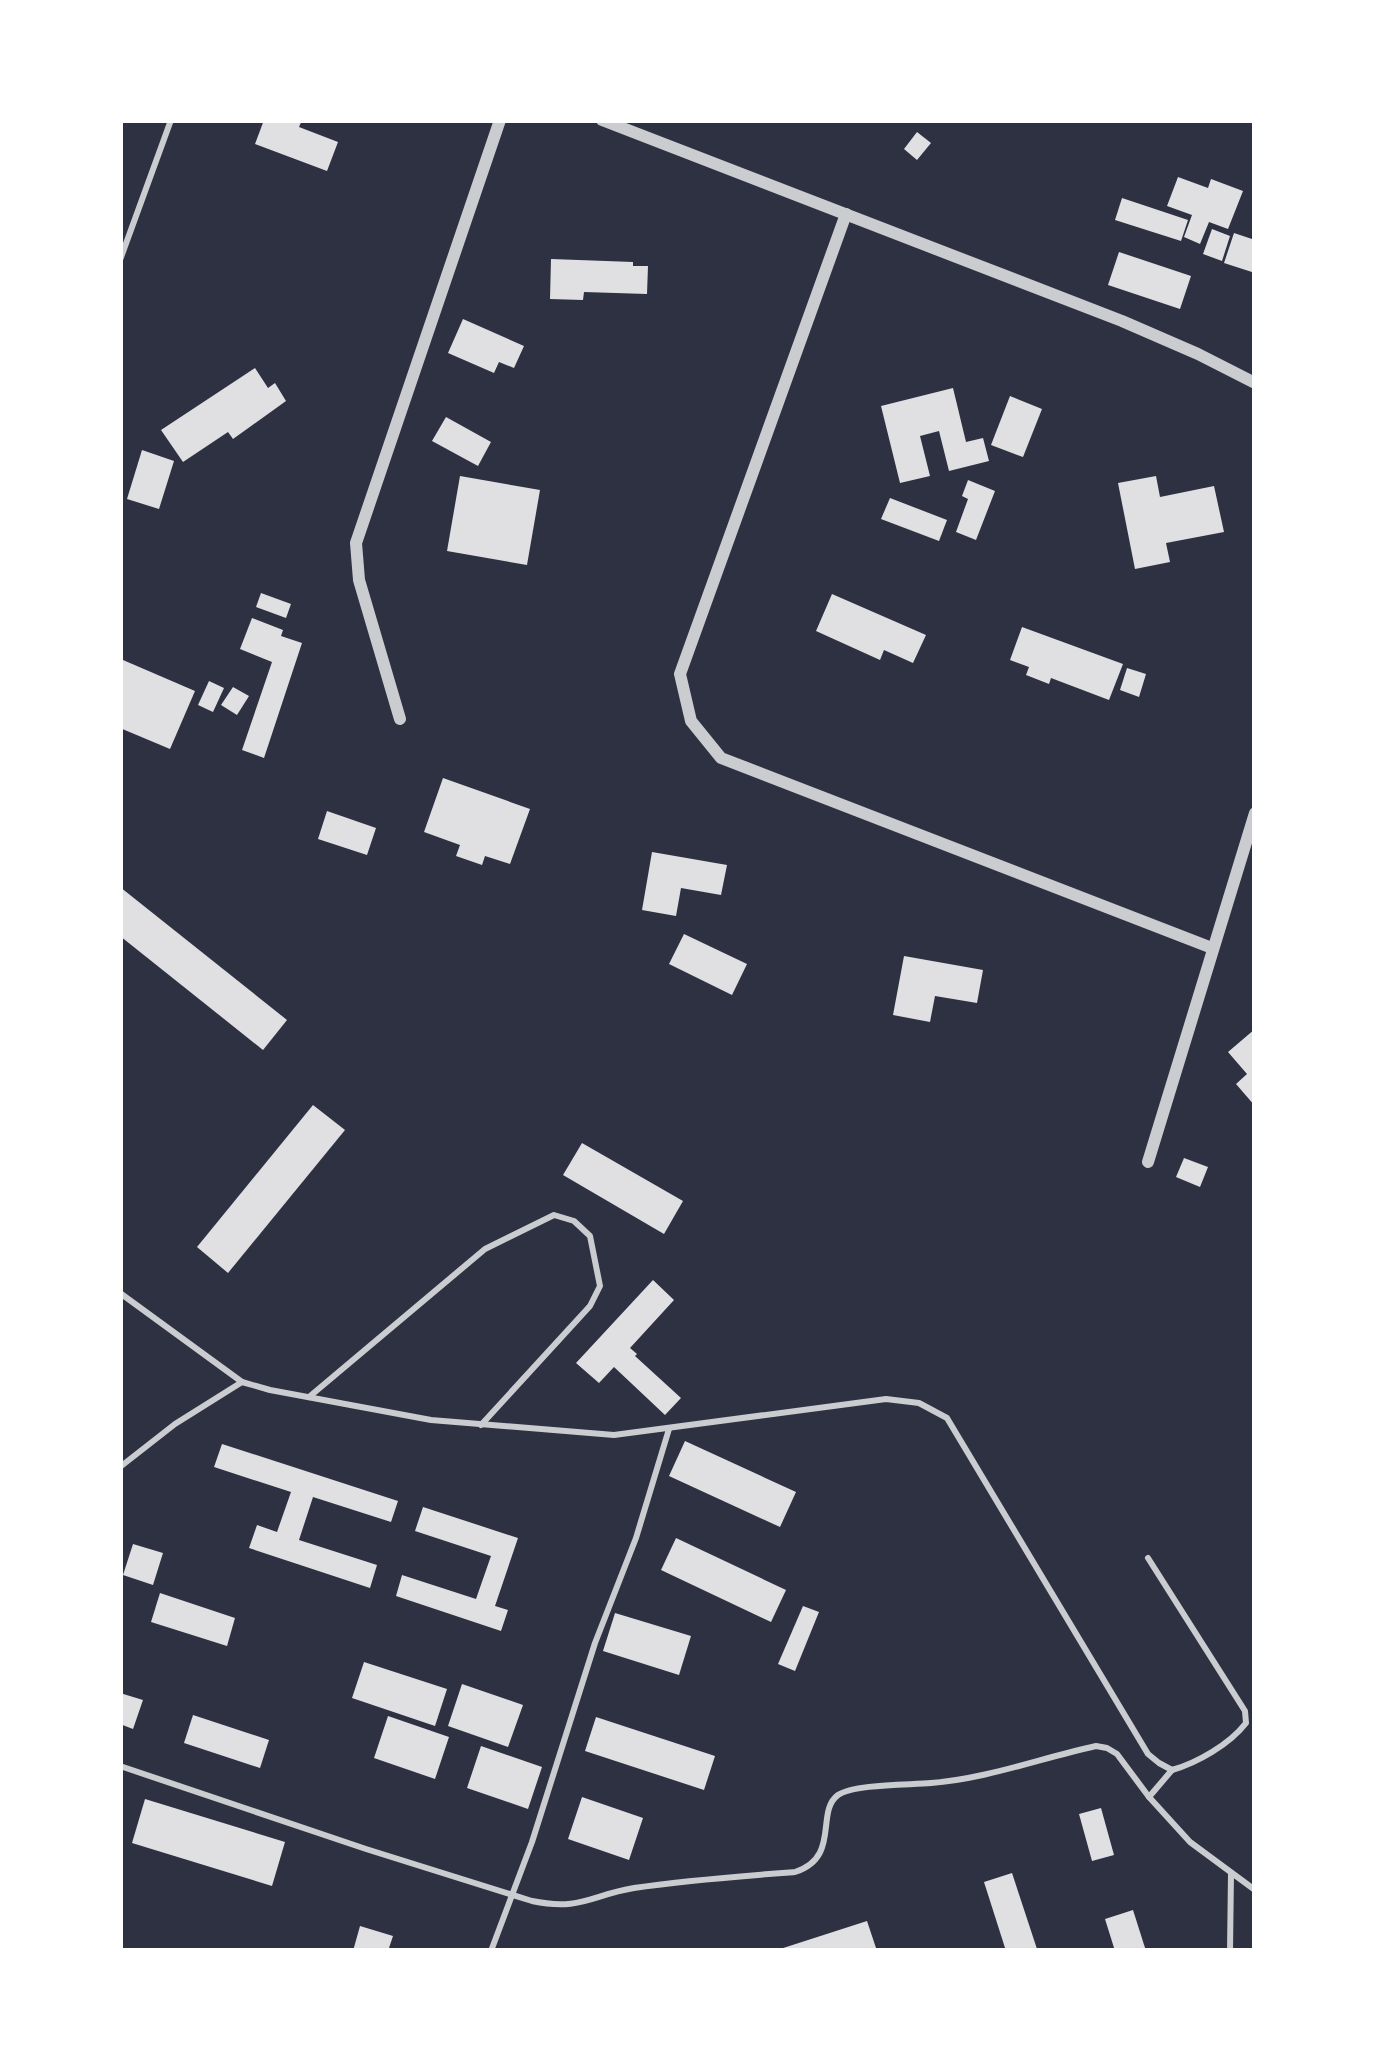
<svg xmlns="http://www.w3.org/2000/svg" width="1375" height="2071" font-family="Roboto,sans-serif">
<style>
.building{fill:#e0e0e3}
.lines{fill:none;stroke-linecap:round;stroke-linejoin:round}
.service{stroke:#caccd0;stroke-width:6}
.minor{stroke:#caccd0;stroke-width:12}
</style>
<rect width="100%" height="100%" fill="#2d3142"/>
<g class="building">
<polygon points="264,120 302,120 299,127 338,142 327,171 255,144"/>
<polygon points="917,132 931,143 917,160 904,149"/>
<polygon points="1178,177 1208,188 1211,179 1243,191 1228,229 1209,222 1200,244 1184,237 1192,215 1167,206"/>
<polygon points="1122,198 1188,220 1181,241 1115,220"/>
<polygon points="1212,229 1230,236 1222,261 1203,254"/>
<polygon points="1234,233 1255,240 1255,273 1224,263"/>
<polygon points="1119,252 1191,276 1180,309 1108,285"/>
<polygon points="551,259 633,262 633,266 648,266 647,294 584,292 583,300 550,299"/>
<polygon points="463,319 524,346 514,368 499,362 494,373 448,353"/>
<polygon points="255,368 268,388 275,383 286,401 233,439 228,432 183,462 161,430"/>
<polygon points="953,388 966,442 983,438 989,461 949,471 939,431 920,436 930,476 900,483 881,406"/>
<polygon points="1010,396 1042,409 1023,457 991,445"/>
<polygon points="446,417 491,442 478,466 432,441"/>
<polygon points="142,450 174,461 159,509 127,499"/>
<polygon points="460,476 540,490 527,565 447,551"/>
<polygon points="1156,476 1160,497 1214,486 1224,532 1166,543 1170,562 1135,569 1118,483"/>
<polygon points="968,480 995,491 976,540 956,532 968,499 962,496"/>
<polygon points="890,498 947,520 939,541 881,519"/>
<polygon points="261,593 291,604 286,618 256,607"/>
<polygon points="832,594 926,635 913,663 884,650 880,660 816,631"/>
<polygon points="252,618 283,630 281,636 302,643 264,758 242,750 272,662 240,649"/>
<polygon points="1022,627 1123,664 1109,700 1051,678 1049,684 1026,675 1029,667 1010,660"/>
<polygon points="123,660 195,691 170,749 120,728 120,668"/>
<polygon points="1127,668 1146,674 1139,697 1120,690"/>
<polygon points="209,681 224,688 213,712 198,705"/>
<polygon points="233,687 249,696 237,715 221,705"/>
<polygon points="443,778 530,809 510,864 485,856 482,865 456,856 460,845 424,832"/>
<polygon points="327,811 376,828 367,855 318,839"/>
<polygon points="652,852 727,865 721,895 681,888 676,916 642,910"/>
<polygon points="120,887 287,1020 263,1050 120,936"/>
<polygon points="684,934 747,964 732,995 669,964"/>
<polygon points="904,956 983,970 977,1003 935,996 930,1022 893,1015"/>
<polygon points="1255,1029 1255,1106 1236,1084 1247,1074 1228,1052"/>
<polygon points="313,1105 345,1130 228,1273 197,1247"/>
<polygon points="582,1143 683,1201 664,1234 563,1175"/>
<polygon points="1184,1158 1208,1167 1200,1187 1176,1177"/>
<polygon points="653,1280 674,1300 630,1348 637,1354 635,1356 681,1398 665,1415 614,1367 599,1383 576,1363"/>
<polygon points="685,1441 796,1492 780,1527 669,1476"/>
<polygon points="222,1444 398,1501 391,1522 313,1497 299,1540 377,1565 370,1588 249,1548 257,1525 277,1532 291,1492 214,1467"/>
<polygon points="423,1507 518,1538 495,1606 508,1610 501,1631 396,1596 402,1575 476,1599 491,1556 415,1531"/>
<polygon points="676,1538 786,1590 771,1622 661,1570"/>
<polygon points="133,1544 163,1553 153,1585 123,1575"/>
<polygon points="160,1593 235,1618 227,1646 151,1622"/>
<polygon points="803,1606 819,1612 795,1671 778,1664"/>
<polygon points="615,1613 691,1636 679,1675 603,1651"/>
<polygon points="364,1662 447,1689 435,1726 352,1698"/>
<polygon points="462,1684 523,1705 508,1747 448,1726"/>
<polygon points="120,1693 143,1700 133,1729 120,1724"/>
<polygon points="193,1715 269,1740 260,1768 184,1743"/>
<polygon points="388,1716 449,1737 435,1779 374,1758"/>
<polygon points="596,1717 715,1756 704,1790 585,1751"/>
<polygon points="481,1746 542,1767 528,1809 467,1788"/>
<polygon points="582,1797 643,1818 629,1860 568,1839"/>
<polygon points="145,1799 285,1842 272,1886 132,1843"/>
<polygon points="1101,1808 1114,1855 1092,1861 1079,1814"/>
<polygon points="1012,1873 1037,1949 1030,1951 1006,1951 984,1882"/>
<polygon points="1133,1910 1146,1951 1115,1951 1105,1919"/>
<polygon points="867,1921 877,1951 778,1951 777,1950"/>
<polygon points="360,1926 393,1936 388,1951 353,1951"/>
</g>
<g class="lines">
<g class="service">
<polyline points="120,260 171,120"/>
<polyline points="120,1293 242,1382"/>
<polyline points="309,1397 485,1249 554,1215 574,1221 590,1236 600,1286 590,1306 481,1425"/>
<path d="M120 1467 175 1424 242 1382 270 1390 431 1420 614 1435 886 1399 919 1403 947 1418 1148 1754 1159 1763 1172 1770C1197 1763 1230 1744 1246 1723L1245 1711 1148 1558"/>
<path d="M120 1766 366 1849 532 1901C581 1911 591 1895 634 1888 687 1880 742 1876 795 1872 841 1857 815 1812 838 1795 854 1784 909 1785 931 1783 986 1779 1041 1758 1096 1746L1107 1748 1117 1754 1149 1797 1190 1842 1255 1890"/>
<polyline points="1149,1797 1172,1770"/>
<polyline points="491,1951 532,1842 595,1643 636,1538 669,1429"/>
<polyline points="1230,1951 1231,1873"/>
</g>
<g class="minor">
<polyline points="602,120 1122,321 1198,354 1255,383"/>
<polyline points="846,214 680,674 691,721 721,758 1212,948"/>
<polyline points="400,719 359,580 356,543 500,120"/>
<polyline points="1148,1162 1255,813"/>
</g>
</g>
<rect width="1375" height="2071" fill="none" stroke="#ffffff" stroke-width="246"/>
</svg>
